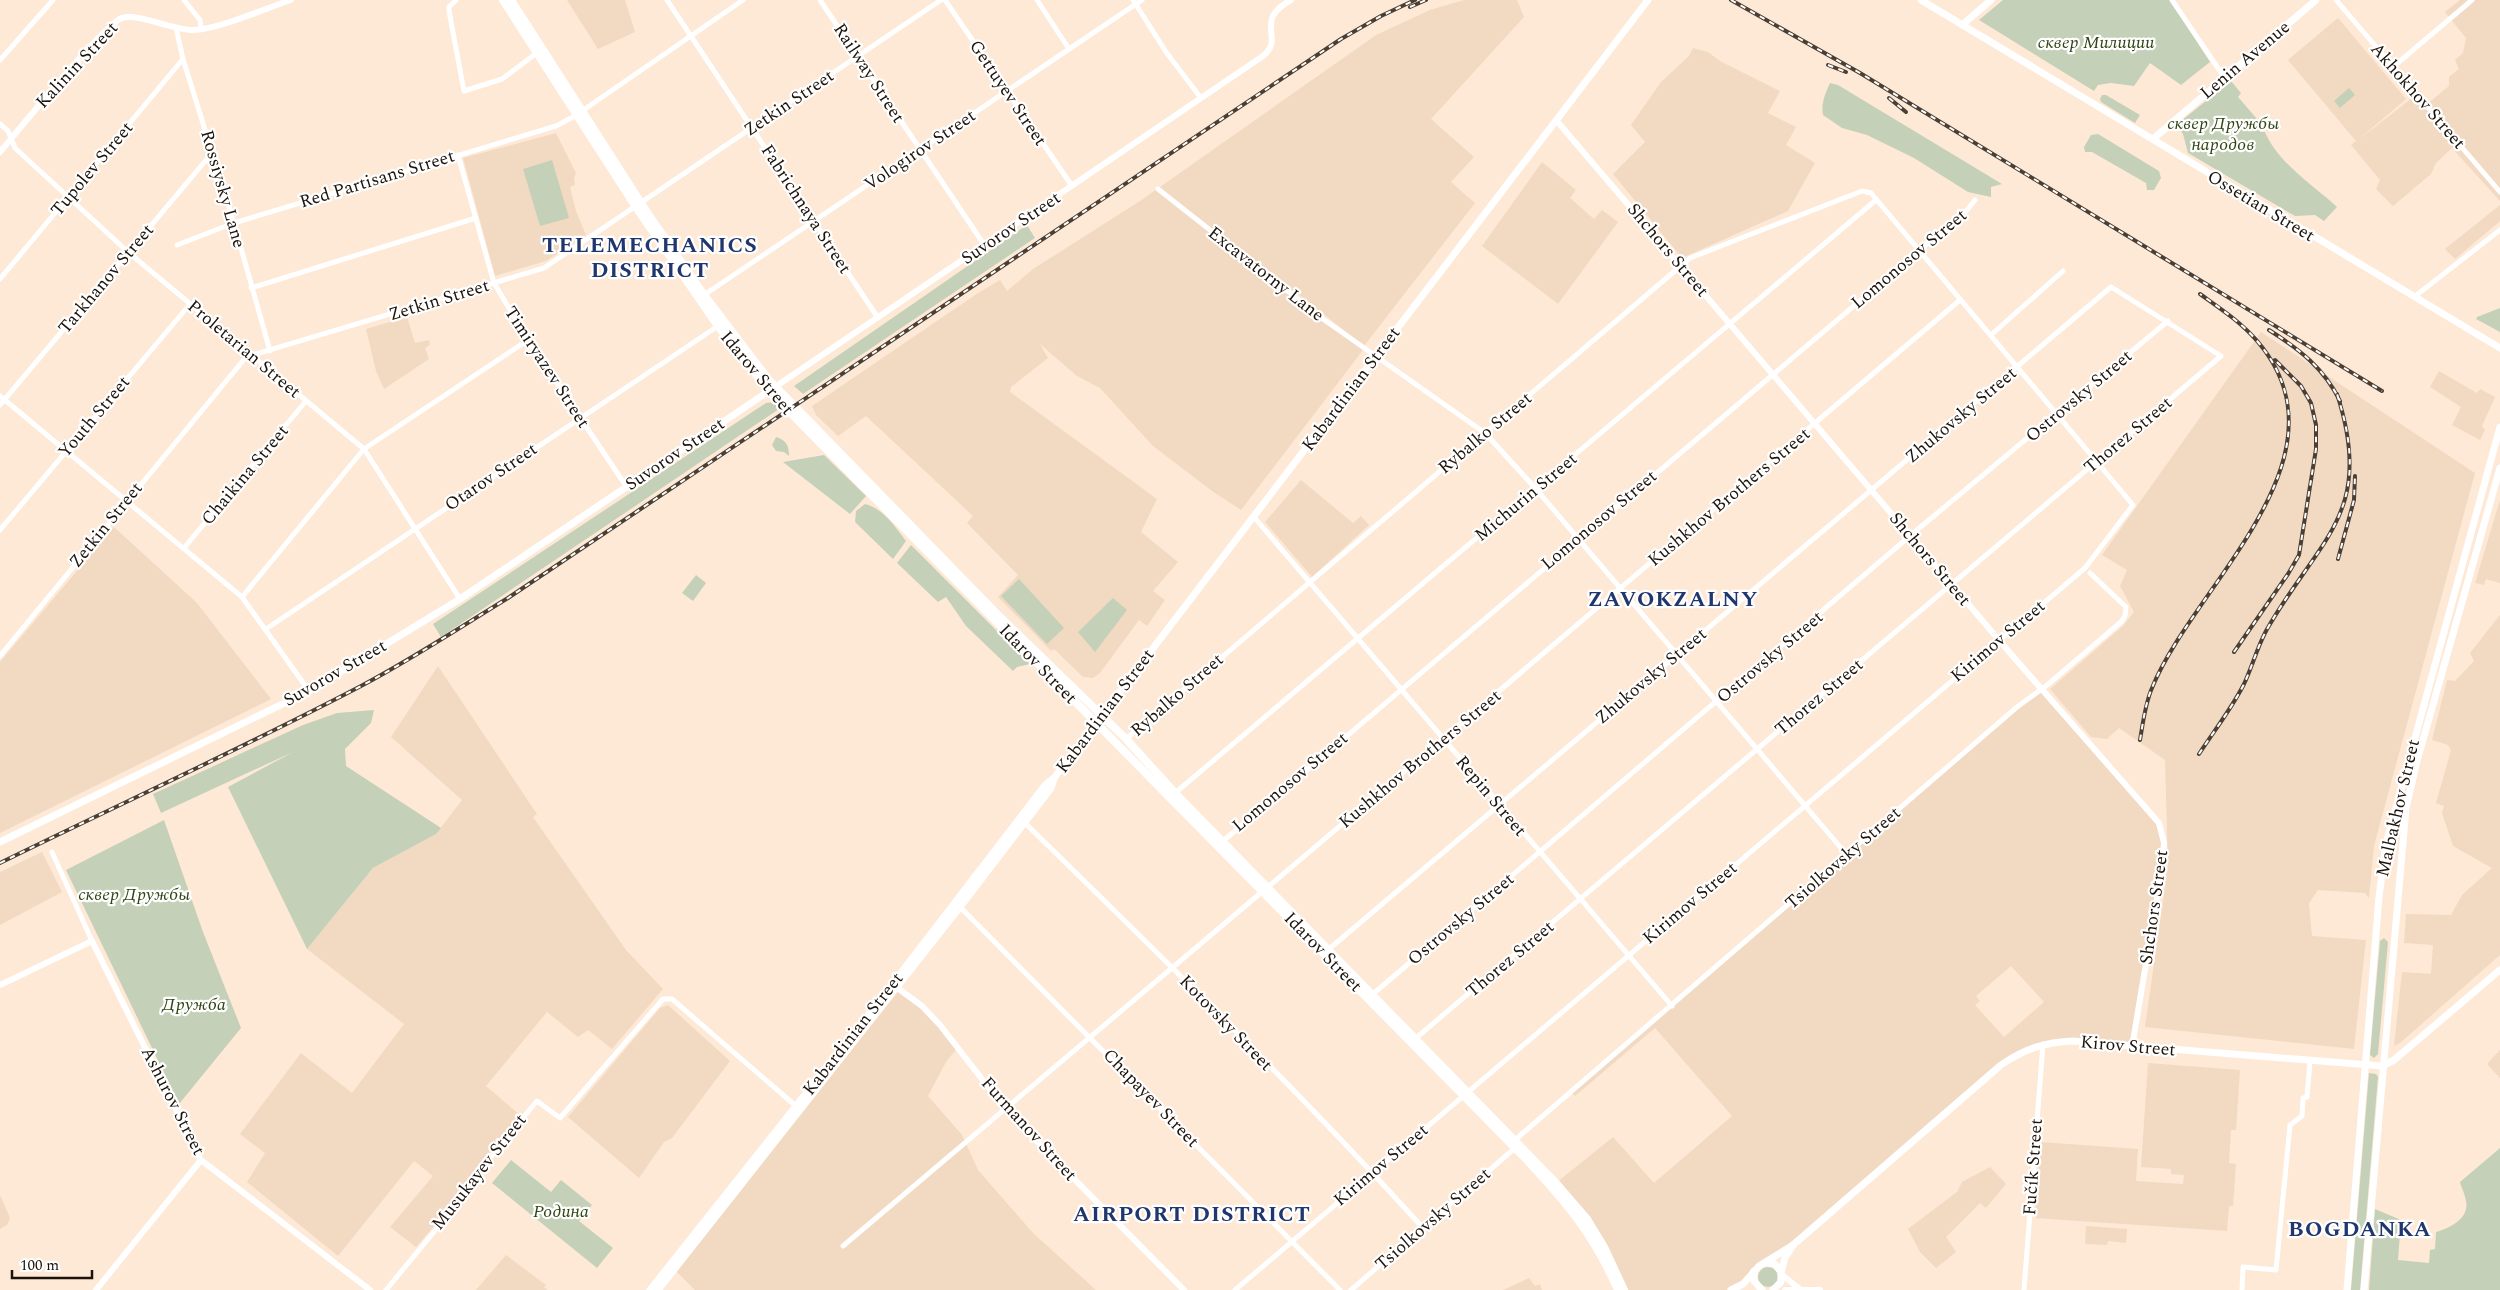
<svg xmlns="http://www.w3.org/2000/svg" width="2500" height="1290" font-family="Spectral,serif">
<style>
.built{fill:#f2d9c2;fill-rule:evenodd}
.green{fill:#c4d1b8}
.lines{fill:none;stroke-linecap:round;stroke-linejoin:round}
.minor{stroke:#fff;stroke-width:5}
.tertiary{stroke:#fff;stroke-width:6}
.secondary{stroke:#fff;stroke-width:7}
.primary{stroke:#fff;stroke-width:8}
.rail-casing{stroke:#4b3f34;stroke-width:4}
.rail{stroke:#fff;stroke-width:2;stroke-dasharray:5.5;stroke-linecap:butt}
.labels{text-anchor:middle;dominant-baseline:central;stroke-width:4.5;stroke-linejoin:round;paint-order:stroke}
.park-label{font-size:18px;font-style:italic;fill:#314514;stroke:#fff}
.street-label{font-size:18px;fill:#1c130a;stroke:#fff}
.district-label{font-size:22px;font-weight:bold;letter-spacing:1px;fill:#20366e;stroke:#fff}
</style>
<rect width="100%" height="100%" fill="#fee9d6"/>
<g class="built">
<polygon points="567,0 625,0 635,32 598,49"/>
<polygon points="1464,0 1517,0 1524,17 1431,119 1474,157 1451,182 1475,203 1364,346 1240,248 1236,252 1363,350 1241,510 1212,491 1153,446 1100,388 1077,376 1040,344 1048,358 1011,387 1010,392 1157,499 1141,532 1178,562 1153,591 1165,600 1147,626 1139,620 1100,673 1093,678 1083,677 1054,649 1051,651 998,597 1018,575 967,523 973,516 866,416 838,436 816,415 812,406 975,295 1000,280 1007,291 1033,269 1140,201 1376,35 1430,10"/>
<polygon points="2460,0 2500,0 2500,201 2452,148 2436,163 2431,174 2393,206 2376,189 2380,180 2351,145 2356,141 2288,60 2338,18 2406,99 2358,140 2416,95 2426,105 2449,86 2449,77 2459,69 2455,60 2463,53 2466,38 2445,12"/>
<polygon points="1693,48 1708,52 1720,61 1780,91 1768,113 1796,127 1786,145 1815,163 1788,211 1682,258 1613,174 1645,142 1631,125 1661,82 1689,56"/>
<polygon points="556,133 576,173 574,178 575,185 570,187 576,211 586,235 546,261 495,276 463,158"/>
<polygon points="1542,162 1576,190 1570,198 1594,219 1602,210 1618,222 1558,304 1482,246"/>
<polygon points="2500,205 2500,221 2455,259 2445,249"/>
<polygon points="407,317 415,343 429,340 430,345 425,348 429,359 384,389 376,371 366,329"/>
<polygon points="2261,332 2475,473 2374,846 2369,898 2365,893 2318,890 2309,903 2312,936 2366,940 2354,1049 2145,1027 2168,866 2165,760 2119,728 2107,739 2091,737 2050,689 2124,625 2134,612 2120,586 2127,570 2102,555"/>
<polygon points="2439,371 2477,393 2480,389 2495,397 2482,426 2485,430 2480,440 2452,425 2461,407 2430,387"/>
<polygon points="1301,480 1353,523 1361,516 1369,525 1312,577 1265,522"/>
<polygon points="2500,500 2500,583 2486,579 2484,585 2475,583"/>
<polygon points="114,527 197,603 271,699 0,833 0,662"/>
<polygon points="2500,615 2500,955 2400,1043 2394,1046 2402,972 2431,974 2433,945 2404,943 2406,914 2451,915 2462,895 2492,868 2453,846 2442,813 2444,806 2436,803 2451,750 2448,745 2432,740 2447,680 2455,681 2474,661 2470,653"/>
<polygon points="438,666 537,814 533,817 626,950 663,989 612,1049 588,1030 578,1037 547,1012 486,1086 520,1115 460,1196 416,1247 390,1227 433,1176 414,1161 338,1256 247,1182 265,1153 240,1134 301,1053 352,1093 404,1024 307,949 373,868 436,834 462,800 391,737"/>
<path d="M2041 689 2152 815 2164 837 2132 1047 2073 1041 2023 1051 1850 1196 1731 1290H1624L1604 1247 1556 1183 1613 1137 1654 1183 1732 1116 1655 1028 1575 1096 1571 1092ZM2011 966 2044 1002 2004 1037 1975 1005 1980 1001 1976 996Z"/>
<polygon points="42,852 62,892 0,925 0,872"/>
<polygon points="897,988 909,995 958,1047 946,1062 928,1096 962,1135 978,1170 1033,1233 1096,1290 695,1290 674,1269"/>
<polygon points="668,1005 730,1061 672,1138 664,1142 639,1178 568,1117 660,1008"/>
<polygon points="2500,1050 2500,1078 2487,1064"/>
<polygon points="2148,1063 2240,1070 2236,1130 2231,1130 2229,1163 2236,1164 2233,1206 2229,1206 2227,1231 2035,1218 2041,1142 2138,1149 2136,1181 2183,1184 2184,1175 2171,1174 2171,1169 2141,1167"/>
<polygon points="1990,1167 2006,1184 1986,1208 1980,1203 1946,1237 1956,1252 1936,1268 1920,1252 1908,1229 1957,1192 1962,1182"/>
<polygon points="0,1195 10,1218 7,1225 0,1229"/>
<polygon points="2086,1226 2127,1229 2126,1243 2108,1241 2107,1245 2085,1244"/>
<polygon points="506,1255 546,1285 544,1287 548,1290 476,1290"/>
<polygon points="1529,1278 1535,1286 1540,1284 1542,1290 1503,1290"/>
</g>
<g class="green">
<polygon points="2003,0 2170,0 2210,62 2181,85 2150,63 2134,86 2111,83 2098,85 2094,91 1979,20"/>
<path d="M2231 81 2241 93 2238 97 2258 120 2260 132H2265C2278 163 2313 185 2337 207L2324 221 2315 215 2295 216 2188 153 2183 134 2176 125Z"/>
<path d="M1830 83 1838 85 2002 184 1991 187V197L1968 192 1914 158 1867 135 1842 128 1823 115C1821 103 1825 94 1830 83Z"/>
<polygon points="2349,88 2355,95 2340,108 2334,101"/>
<polygon points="2102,95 2106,95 2140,115 2135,123 2101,102 2100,99"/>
<polygon points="2098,134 2159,171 2161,178 2154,190 2147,190 2146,183 2092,152 2085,152 2084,147 2091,135"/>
<polygon points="552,160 569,218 540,226 523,169"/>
<polygon points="1027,225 1035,238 803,394 794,386"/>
<polygon points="2500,308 2500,332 2476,319 2477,317"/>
<polygon points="774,402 779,409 441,637 433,624 766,403"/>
<path d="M776 437C786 440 789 445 789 456L784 452 776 451 772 445Z"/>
<polygon points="824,455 866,496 850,514 783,462"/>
<path d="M865 504C884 509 895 527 906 541L893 559 855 522 856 511Z"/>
<polygon points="911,545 1030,664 1017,667 1013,671 966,626 946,597 938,602 897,563"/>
<polygon points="696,575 706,583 693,601 682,593"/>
<polygon points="1019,579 1064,628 1047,644 1001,596"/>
<polygon points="1113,598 1127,610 1095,652 1078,632"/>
<polygon points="374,710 371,723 345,749 346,766 441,828 436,834 373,868 307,949 228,787 293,752 161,813 153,794 303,725 337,713"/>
<polygon points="164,820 203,932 241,1028 179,1104 66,870"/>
<polygon points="2384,938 2388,942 2378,1054 2374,1058 2370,1055 2380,941"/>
<polygon points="2369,1073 2376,1074 2378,1077 2360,1290 2351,1290"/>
<path d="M2500 1148V1290H2369L2375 1209 2401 1220 2398 1260 2429 1263 2430 1250 2435 1249 2436 1232C2452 1227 2472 1217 2465 1197 2464 1192 2461 1187 2460 1182Z"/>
<polygon points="511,1160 551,1192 561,1180 592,1205 579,1221 613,1248 597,1268 492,1183"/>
<circle cx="1768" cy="1277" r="10"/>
</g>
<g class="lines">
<g class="minor">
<polyline points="184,0 200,20 201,29"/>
<polyline points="456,0 449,7 449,11 464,91 502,79 538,52"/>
<polyline points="667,0 878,318"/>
<polyline points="820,0 985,246"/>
<polyline points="945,0 1072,186"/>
<polyline points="1037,0 1069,49"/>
<polyline points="1133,0 1166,52 1201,98"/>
<polyline points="2172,0 2224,77"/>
<polyline points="2336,0 2500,192"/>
<polyline points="176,28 183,59 234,223 270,351"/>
<polyline points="0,60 53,0"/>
<polyline points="2393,67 2472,0"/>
<polyline points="582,111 743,0"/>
<polyline points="0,124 8,131 15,148 128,252 364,449 460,599"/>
<polyline points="458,155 494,283 528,340 626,486"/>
<polyline points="1158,189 1323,319 1485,433 1536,489 1847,855"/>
<polyline points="177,245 234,223 556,126 577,115"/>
<polyline points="0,279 183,59"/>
<polyline points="251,288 476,218"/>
<polyline points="704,295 1142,0"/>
<polyline points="2414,297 2500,230"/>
<polyline points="1991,335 2063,271"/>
<polyline points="0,396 242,597 309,691"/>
<polyline points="0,405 212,153"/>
<polyline points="1253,516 1672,1006"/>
<polyline points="0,530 190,304"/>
<polyline points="184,548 306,401"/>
<polyline points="242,597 364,449 528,340"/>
<polyline points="266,629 718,326"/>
<polyline points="0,656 246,357 544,268 941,0"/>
<polyline points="1126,739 1690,258 1862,191 1871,193 2133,505 2085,568 1235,1290"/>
<polyline points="1175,793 1876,200"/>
<path d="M1025 823C1160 955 1296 1088 1423 1228"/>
<polyline points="1223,841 1967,210 1975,200"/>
<polyline points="52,852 92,941"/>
<polyline points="1268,887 1960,300"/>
<polyline points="960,907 1340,1290"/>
<polyline points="1329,949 2111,287 2221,356 1416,1038"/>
<polyline points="1373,994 1911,535 2168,321"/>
<polyline points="1516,1139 2017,707 2046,686 2121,622 2125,616 2126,607 2090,573"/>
<polyline points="843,1246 1263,891"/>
<polyline points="386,1290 447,1216 493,1154 537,1101 560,1118 663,999 672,999 797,1107"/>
<polyline points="1351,1290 1515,1148"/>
<polyline points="2024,1290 2043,1044"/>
<polyline points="2242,1290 2243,1267 2276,1270 2290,1125 2302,1116 2303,1098 2307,1097 2310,1061"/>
</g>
<g class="tertiary">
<polyline points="1556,120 2010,653 2159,823 2164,843 2161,874 2132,1047"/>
<path d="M0 152C17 132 106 22 122 18 138 13 173 30 193 30 220 29 263 9 291 0"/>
<path d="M775 387 1263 56C1286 38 1252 21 1291 0"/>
<polyline points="892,984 922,1006 940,1025 1006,1110 1184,1290"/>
<polyline points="0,985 92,941 201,1160 370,1290"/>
<polyline points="1782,1275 1800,1289"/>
<polyline points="96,1290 201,1160"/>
<polyline points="1785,1290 1820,1290"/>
</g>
<g class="secondary">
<polyline points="1921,0 2500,348"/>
<polyline points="1962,25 1991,0"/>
<polyline points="2153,139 2316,0"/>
<polyline points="0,842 309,691 460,599 772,389"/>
<polyline points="1765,1263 1775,1264 1781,1272 1781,1282 1773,1290"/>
<polyline points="1754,1271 1754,1281 1762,1290"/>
<polyline points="1781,1272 1785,1258 1793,1245"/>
<polyline points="650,1290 884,995 1046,784 1054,778 1648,0"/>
<polyline points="658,1290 960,907 1051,788 1054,779"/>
<path d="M1731 1290 1743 1284 1759 1266 1793 1245 2001 1065C2024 1049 2045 1042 2073 1041L2382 1066 2394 1060 2500 970"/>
<polyline points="2347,1290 2379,897 2386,844 2500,427"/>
<polyline points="2364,1290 2406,808 2417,761 2500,468"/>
</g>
<g class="primary">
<path d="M503 0 636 207 718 326 769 391 1527 1160C1567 1203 1594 1235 1618 1290"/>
<polyline points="511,0 648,214 704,295 768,379 997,614 1126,739 1175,793 1556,1183 1587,1219 1604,1247 1624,1290"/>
</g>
<defs>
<g id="rail">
<polyline points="1731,0 1860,73 2382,391"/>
<polyline points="1410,7 1426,0"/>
<polyline points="1828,65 1846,72"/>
<polyline points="1889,98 1906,112"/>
<path d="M2269 330C2299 349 2324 368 2340 401"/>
<polyline points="2338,559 2354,500 2355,476"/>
<polyline points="2234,652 2288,574 2299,555 2316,449 2316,425 2311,403 2301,386 2275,360"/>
<path d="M2140 740C2143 723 2145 704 2152 688 2193 586 2356 458 2258 342 2241 322 2221 309 2200 294"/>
<path d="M2199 754C2214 731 2232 708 2244 684 2252 667 2257 648 2266 631 2318 539 2376 514 2337 394"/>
<path d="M0 863C120 804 243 748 361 686 412 659 459 628 508 598L1341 39 1381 16 1415 0"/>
</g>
</defs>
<use href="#rail" class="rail-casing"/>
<use href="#rail" class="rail"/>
</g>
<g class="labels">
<g class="park-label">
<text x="2096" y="42">сквер Милиции</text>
<text x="2223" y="123">сквер Дружбы<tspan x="2223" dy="21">народов</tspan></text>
<text x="134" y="894">сквер Дружбы</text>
<text x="194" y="1004">Дружба</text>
<text x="561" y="1211">Родина</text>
</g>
<g class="street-label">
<text transform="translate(2245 60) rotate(-40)">Lenin Avenue</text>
<text transform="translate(77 65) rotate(-47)">Kalinin Street</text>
<text transform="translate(869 73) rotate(57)">Railway Street</text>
<text transform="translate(1008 93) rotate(56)">Gettuyev Street</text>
<text transform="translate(2418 96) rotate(49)">Akhokhov Street</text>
<text transform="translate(789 103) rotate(-34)">Zetkin Street</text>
<text transform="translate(920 150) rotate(-34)">Vologirov Street</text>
<text transform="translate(92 169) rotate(-50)">Tupolev Street</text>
<text transform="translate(377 179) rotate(-17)">Red Partisans Street</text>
<text transform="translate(223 189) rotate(74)">Rossiysky Lane</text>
<text transform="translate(2261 206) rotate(31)">Ossetian Street</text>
<text transform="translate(806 209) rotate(57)">Fabrichnaya Street</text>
<text transform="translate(1011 228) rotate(-34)">Suvorov Street</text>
<text transform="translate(1668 250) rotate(50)">Shchors Street</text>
<text transform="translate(1909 259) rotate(-40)">Lomonosov Street</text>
<text transform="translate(1266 274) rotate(38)">Excavatorny Lane</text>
<text transform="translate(106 279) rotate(-50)">Tarkhanov Street</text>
<text transform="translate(439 300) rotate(-17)">Zetkin Street</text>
<text transform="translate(244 349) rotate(40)">Proletarian Street</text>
<text transform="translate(547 367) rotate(57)">Timiryazev Street</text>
<text transform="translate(757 373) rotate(50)">Idarov Street</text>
<text transform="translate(1351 389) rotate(-53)">Kabardinian Street</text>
<text transform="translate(2079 396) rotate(-40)">Ostrovsky Street</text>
<text transform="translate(1961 415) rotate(-40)">Zhukovsky Street</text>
<text transform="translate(94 417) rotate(-50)">Youth Street</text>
<text transform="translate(1485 433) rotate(-40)">Rybalko Street</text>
<text transform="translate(2128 435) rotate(-40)">Thorez Street</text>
<text transform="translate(675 454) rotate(-34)">Suvorov Street</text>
<text transform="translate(245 475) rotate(-50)">Chaikina Street</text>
<text transform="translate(491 477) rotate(-34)">Otarov Street</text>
<text transform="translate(1526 497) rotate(-40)">Michurin Street</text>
<text transform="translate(1729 497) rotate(-40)">Kushkhov Brothers Street</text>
<text transform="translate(1599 520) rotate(-40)">Lomonosov Street</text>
<text transform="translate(106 525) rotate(-51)">Zetkin Street</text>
<text transform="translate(1930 559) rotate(50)">Shchors Street</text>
<text transform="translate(1998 641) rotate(-40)">Kirimov Street</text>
<text transform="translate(1770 657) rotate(-40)">Ostrovsky Street</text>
<text transform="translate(1038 664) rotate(46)">Idarov Street</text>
<text transform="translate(335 673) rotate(-30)">Suvorov Street</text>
<text transform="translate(1651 676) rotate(-40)">Zhukovsky Street</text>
<text transform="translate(1177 695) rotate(-41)">Rybalko Street</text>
<text transform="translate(1819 697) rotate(-40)">Thorez Street</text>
<text transform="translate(1105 711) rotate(-53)">Kabardinian Street</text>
<text transform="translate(1420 759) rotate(-40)">Kushkhov Brothers Street</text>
<text transform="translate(1290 782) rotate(-40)">Lomonosov Street</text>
<text transform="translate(1491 796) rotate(50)">Repin Street</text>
<text transform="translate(2398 808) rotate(-77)">Malbakhov Street</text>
<text transform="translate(1843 858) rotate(-41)">Tsiolkovsky Street</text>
<text transform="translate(1690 903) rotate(-40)">Kirimov Street</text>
<text transform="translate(2154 907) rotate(-82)">Shchors Street</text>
<text transform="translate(1461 919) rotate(-40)">Ostrovsky Street</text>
<text transform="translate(1323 952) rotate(46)">Idarov Street</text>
<text transform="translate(1510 959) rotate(-40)">Thorez Street</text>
<text transform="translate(1226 1023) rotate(46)">Kotovsky Street</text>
<text transform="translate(853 1034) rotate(-52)">Kabardinian Street</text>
<text transform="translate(2128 1046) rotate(5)">Kirov Street</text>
<text transform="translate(1151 1098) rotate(46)">Chapayev Street</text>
<text transform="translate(173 1101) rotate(63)">Ashurov Street</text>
<text transform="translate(1029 1129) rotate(48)">Furmanov Street</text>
<text transform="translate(1381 1165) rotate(-40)">Kirimov Street</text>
<text transform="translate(2033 1167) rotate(-86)">Fučík Street</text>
<text transform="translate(479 1172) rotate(-52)">Musukayev Street</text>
<text transform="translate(1433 1219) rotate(-41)">Tsiolkovsky Street</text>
</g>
<g class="district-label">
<text x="650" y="245">TELEMECHANICS<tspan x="650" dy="25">DISTRICT</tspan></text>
<text x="1673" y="599">ZAVOKZALNY</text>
<text x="1192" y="1214">AIRPORT DISTRICT</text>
<text x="2360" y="1229">BOGDANKA</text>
</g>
</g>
<path d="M12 1270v8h80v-8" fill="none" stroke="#1c130a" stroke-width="2.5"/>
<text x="20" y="1270" font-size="15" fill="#1c130a" stroke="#ffffff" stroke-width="4" paint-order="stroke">100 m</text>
</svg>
